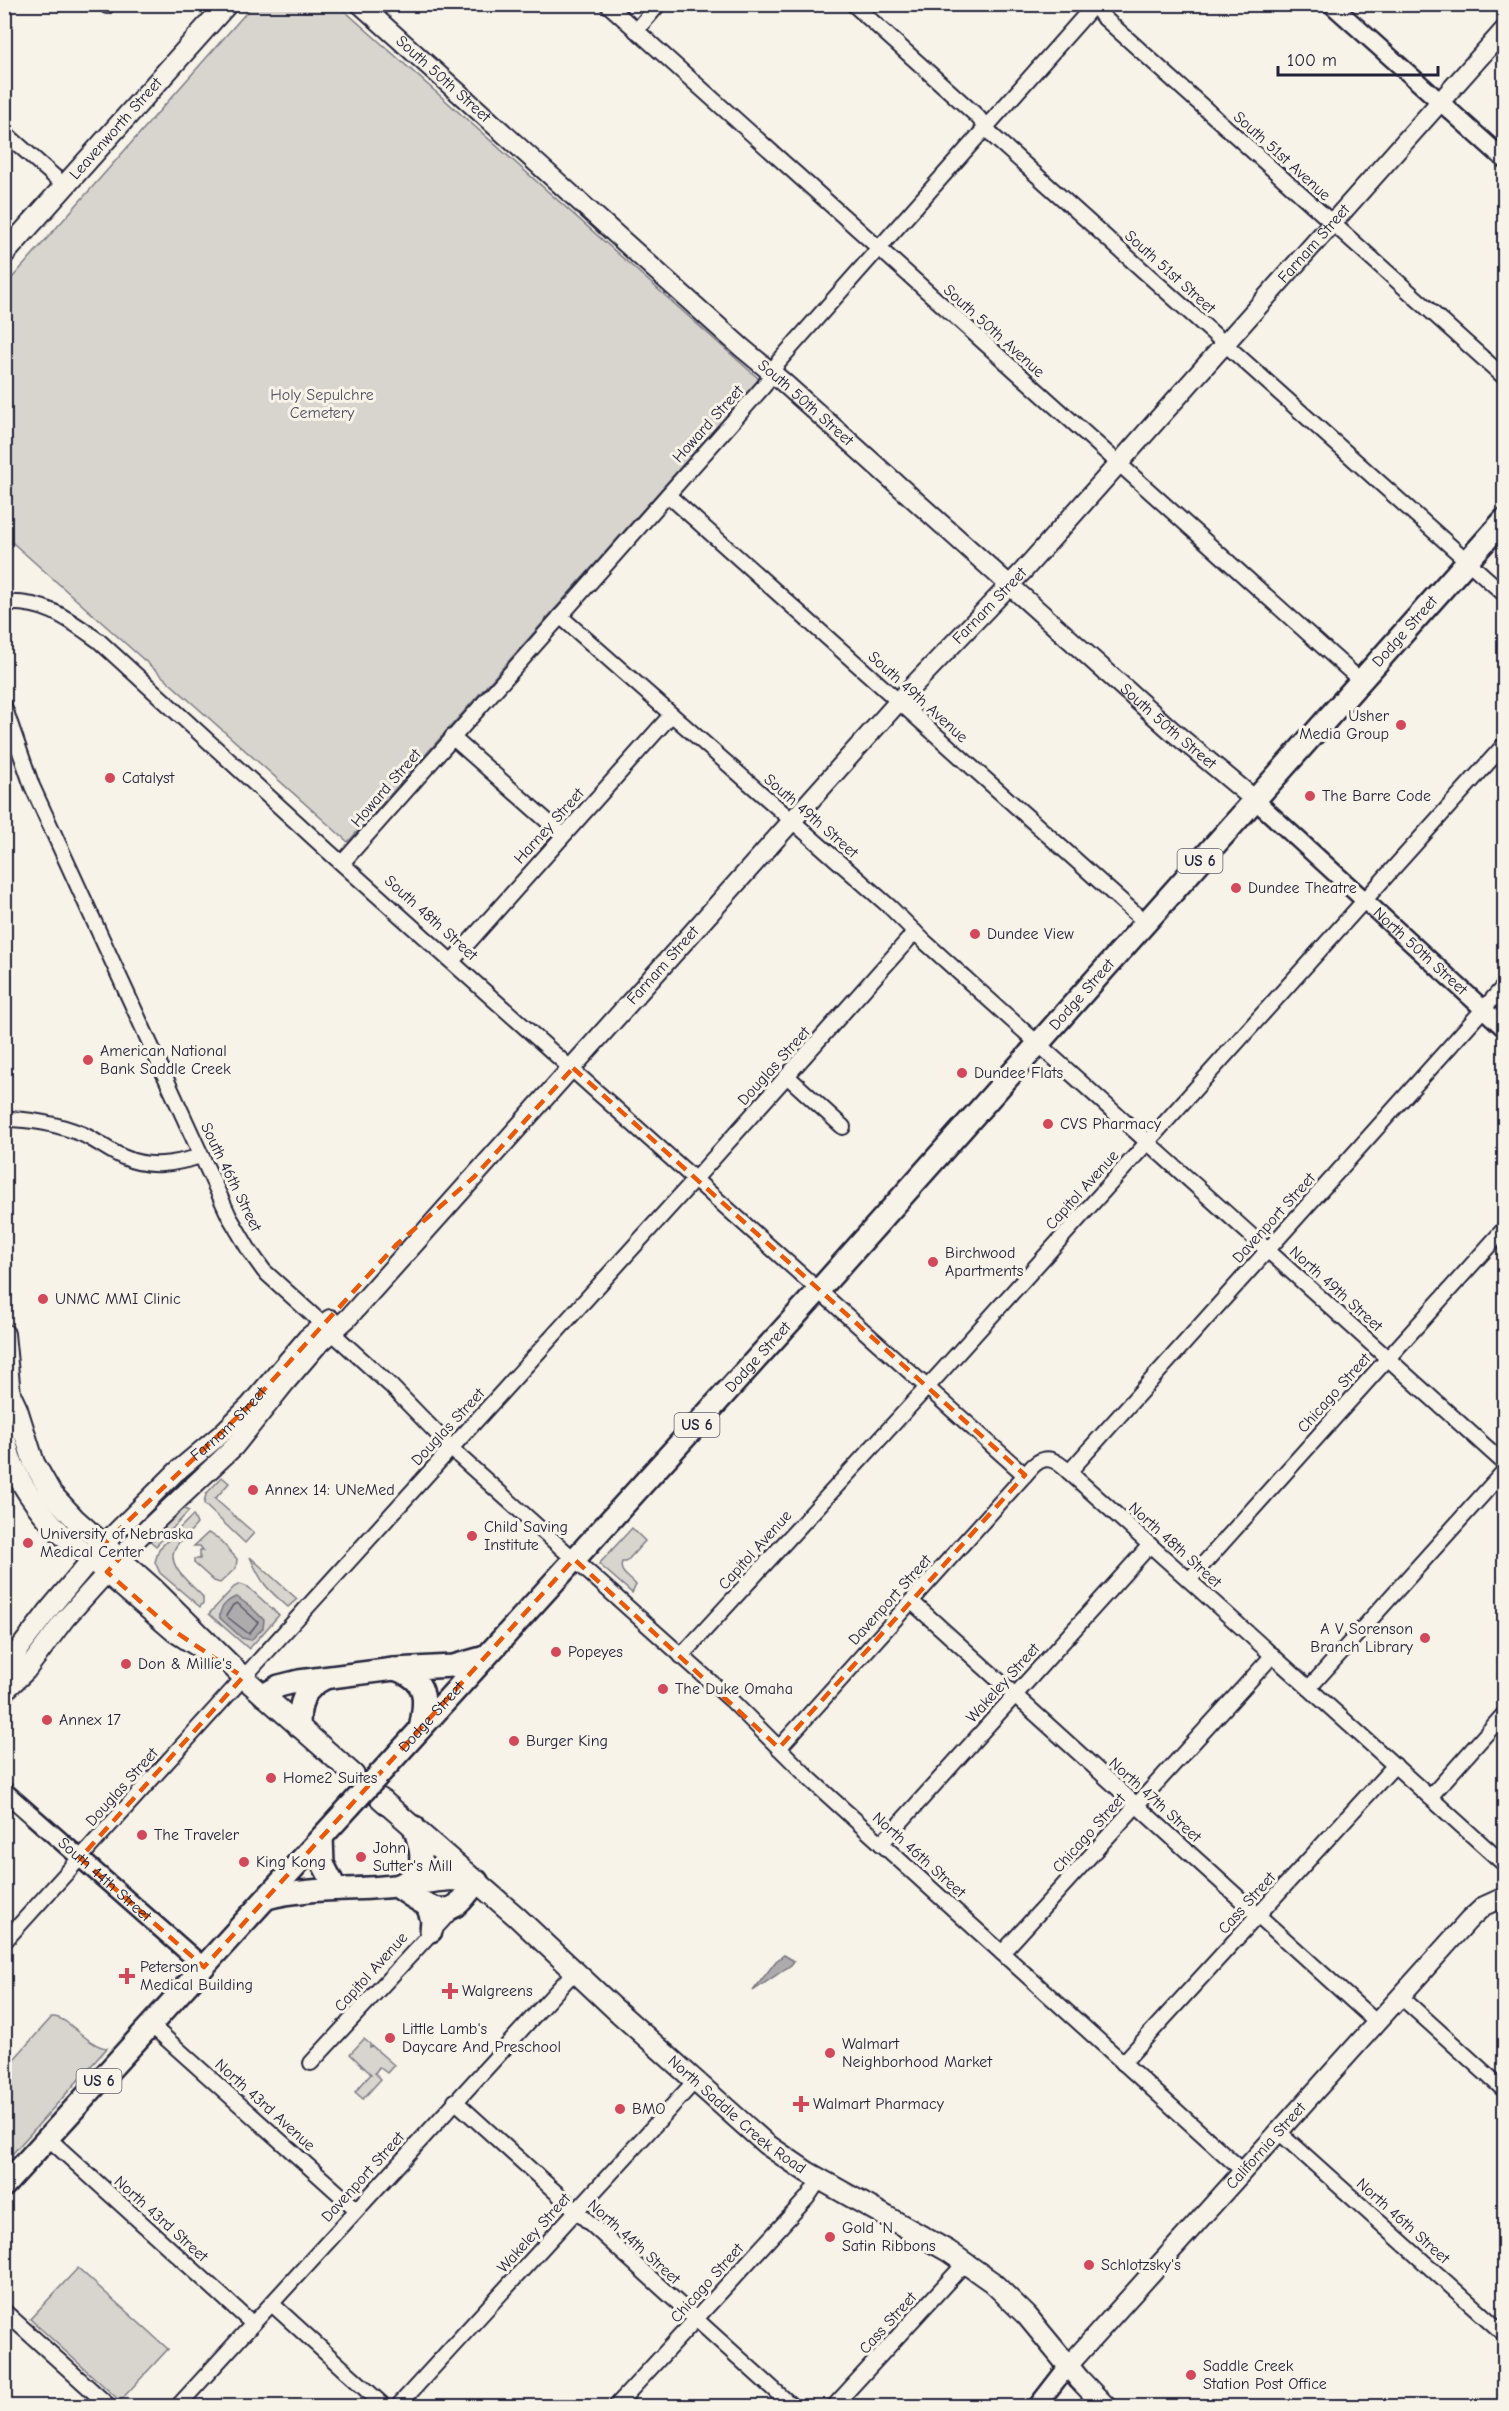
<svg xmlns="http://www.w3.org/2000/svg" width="1509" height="2411" font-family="'Comic Neue',sans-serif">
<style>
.green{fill:#d8d5cf;stroke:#7d7c85;stroke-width:1.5}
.water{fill:#aeabad;stroke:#76747f;stroke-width:1.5}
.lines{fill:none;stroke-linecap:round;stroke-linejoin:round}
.shore{stroke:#5a5969;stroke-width:1.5}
.minor-casing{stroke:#22223b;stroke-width:18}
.tertiary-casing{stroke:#22223b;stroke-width:21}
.secondary-casing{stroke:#22223b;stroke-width:22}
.primary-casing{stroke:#22223b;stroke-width:24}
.trunk-casing{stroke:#22223b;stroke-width:26}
.minor{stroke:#f7f3e8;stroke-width:14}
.tertiary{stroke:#f7f3e8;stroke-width:16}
.secondary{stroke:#f7f3e8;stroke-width:18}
.primary{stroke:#f7f3e8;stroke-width:20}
.trunk{stroke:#f7f3e8;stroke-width:21}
.trunk-bridge-casing{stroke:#22223b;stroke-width:26;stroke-linecap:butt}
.trunk-bridge{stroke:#f7f3e8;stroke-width:21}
.marked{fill:none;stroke:#e8590c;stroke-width:4.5;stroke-dasharray:12 8;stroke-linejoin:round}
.poi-dot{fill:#d1495b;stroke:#f7f3e8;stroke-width:2}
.labels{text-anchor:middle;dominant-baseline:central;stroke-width:6;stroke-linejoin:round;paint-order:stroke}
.shield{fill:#f7f3e8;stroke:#62616f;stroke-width:1.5}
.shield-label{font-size:15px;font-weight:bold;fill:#22223b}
.street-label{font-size:16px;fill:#22223b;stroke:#f7f3e8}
.park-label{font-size:16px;fill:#504f60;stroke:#f7f3e8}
.poi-label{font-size:16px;fill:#22223b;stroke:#f7f3e8;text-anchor:start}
</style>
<rect width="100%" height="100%" fill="#f7f3e8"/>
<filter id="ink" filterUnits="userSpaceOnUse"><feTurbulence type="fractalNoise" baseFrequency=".0167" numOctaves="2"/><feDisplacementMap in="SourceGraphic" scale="12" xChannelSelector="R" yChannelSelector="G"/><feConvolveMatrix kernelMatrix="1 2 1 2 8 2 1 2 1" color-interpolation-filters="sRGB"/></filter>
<g filter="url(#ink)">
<g class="green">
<polygon points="253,5 338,5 759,379 348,842 5,536 5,286"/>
<polygon points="222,1477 229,1483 215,1499 254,1533 245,1543 204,1504 206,1494"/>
<polygon points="182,1508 189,1511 156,1546 148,1539"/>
<path d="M193 1515 197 1524C191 1532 183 1537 177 1545 162 1565 193 1585 203 1597V1603L200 1607 160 1573 155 1562 159 1549Z"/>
<path d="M632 1528 645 1541 626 1562H622C618 1573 630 1577 636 1585L632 1593 599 1564Z"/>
<polygon points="208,1533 218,1538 237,1559 236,1568 220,1583 214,1581 194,1563 194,1559 200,1559 200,1550 203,1550 200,1546 194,1546"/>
<path d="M250 1557 297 1599 288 1607C266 1588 262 1584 250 1557Z"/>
<polygon points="240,1584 248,1587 279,1615 249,1649 209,1614 234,1587"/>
<path d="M52 2017C69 2016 86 2046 107 2048L5 2162V2069Z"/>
<polygon points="364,2039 370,2044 370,2047 372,2046 394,2065 387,2073 379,2067 375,2073 381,2079 363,2099 355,2092 371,2074 350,2054"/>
<polygon points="78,2268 168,2349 120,2401 30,2319"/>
</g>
<g class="water">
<path d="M237 1597 251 1607 264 1620 263 1628 251 1640 242 1638 220 1618C218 1609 228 1599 237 1597Z"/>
<polygon points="784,1955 794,1961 791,1965 753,1991 776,1961"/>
</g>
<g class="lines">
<polygon class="shore" points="237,1603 258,1622 249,1634 226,1616 233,1605"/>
<defs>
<g id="minor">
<polyline points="106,4 107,6"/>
<polyline points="607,4 1361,681"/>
<polyline points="853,4 977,116 994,137 1504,594"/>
<polyline points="1094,4 1102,16 1504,377"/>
<polyline points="636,31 659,4"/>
<polyline points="4,132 65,186"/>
<polyline points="668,495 1146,923"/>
<path d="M4 603C46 601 67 618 99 641L329 852 1025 1475"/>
<polyline points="560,616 891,908 925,942 1504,1463"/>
<polyline points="4,706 32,786 229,1216 249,1250 264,1271 390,1385 460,1457 731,1700 811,1780 1244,2172"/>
<polyline points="452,737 563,835"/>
<polyline points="343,862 764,386 779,361 1095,4"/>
<polyline points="453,960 671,715"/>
<polyline points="787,1076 843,1127"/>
<path d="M4 1119C32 1119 57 1124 82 1134 97 1141 109 1151 123 1157 149 1169 175 1164 201 1156"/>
<polyline points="1069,1472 1504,986"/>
<polyline points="1189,1580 1504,1229"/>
<polyline points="911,1601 1377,2023"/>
<polyline points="681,1656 942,1371 1504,745"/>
<polyline points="1309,1688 1504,1471"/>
<path d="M779 1748 1033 1466C1047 1453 1057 1461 1069 1472L1504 1864"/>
<polyline points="1430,1797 1504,1714"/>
<polyline points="881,1844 1150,1545"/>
<polyline points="4,1942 696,1178 915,932"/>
<polyline points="1002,1953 1273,1655"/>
<polyline points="1400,1996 1504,2090"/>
<polyline points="151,2025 356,2209"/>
<polyline points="311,2063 456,1906"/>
<polyline points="1123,2063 1395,1765"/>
<polyline points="455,2101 792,2406"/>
<polyline points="1279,2132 1504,2334"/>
<polyline points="48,2138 253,2324"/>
<polyline points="272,2304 384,2406"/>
<polyline points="4,2311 109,2406"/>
<polyline points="178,2406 575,1971"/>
<polyline points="398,2406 695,2081"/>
<polyline points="616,2406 807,2198 820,2179"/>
<polyline points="834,2406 966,2262"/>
</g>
<g id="tertiary">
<polyline points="1331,4 1504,159"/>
<path id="s1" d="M1255 800 1504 1028"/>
<path id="s2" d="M4 1791 204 1967"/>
<polyline points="1037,2406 1068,2366"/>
</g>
<g id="secondary">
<path id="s3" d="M360 4 741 347 783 382 1171 730 1255 800"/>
<path id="s4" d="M4 1688 19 1649 51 1607 104 1544 176 1472 220 1435 250 1405 307 1338 330 1319"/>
<path id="s5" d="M4 1692 26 1671 65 1619 139 1537 235 1446 286 1382 316 1347 348 1318 908 691 1023 571 1504 30"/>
<path id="s6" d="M1068 2366 1469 1920 1484 1906 1504 1897"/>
</g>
<g id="primary">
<path id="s7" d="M4 254 227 4"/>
<polyline points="4,1334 10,1394 17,1409 34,1463 51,1493 75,1519 154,1589 243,1677 354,1775"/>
<path d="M4 1429C8 1470 32 1502 59 1532L174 1631 204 1650"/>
<path id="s8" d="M381 1799 517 1917 616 2010 766 2144 807 2172 948 2251 992 2282 1027 2316 1079 2379 1105 2406"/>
</g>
<g id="trunk">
<path d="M394 1669C429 1679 426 1700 420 1729"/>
<polyline points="264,1695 279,1686 299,1681 394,1669 453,1666 485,1657"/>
<path d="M299 1726C299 1703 303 1689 325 1678"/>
<path id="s9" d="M385 1768 819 1290 1504 520"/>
<polyline points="322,1837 323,1864 336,1889"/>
<path d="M399 1885C429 1873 422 1851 414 1827"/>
<path d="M267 1898C309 1887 351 1891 394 1886 423 1884 448 1876 477 1881 471 1889 465 1898 458 1904 439 1920 412 1896 396 1886"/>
<polyline points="427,1905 432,1920 431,1931"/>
<polyline points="4,2186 350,1806"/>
</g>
</defs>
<use href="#minor" class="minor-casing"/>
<use href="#tertiary" class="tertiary-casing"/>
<use href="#secondary" class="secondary-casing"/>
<use href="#primary" class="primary-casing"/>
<use href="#trunk" class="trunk-casing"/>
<use href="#minor" class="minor"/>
<use href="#tertiary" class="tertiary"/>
<use href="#secondary" class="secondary"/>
<use href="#primary" class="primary"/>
<use href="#trunk" class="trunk"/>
<defs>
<polyline id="trunk-bridge" points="350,1806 385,1768"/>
</defs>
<use href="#trunk-bridge" class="trunk-bridge-casing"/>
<use href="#trunk-bridge" class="trunk-bridge"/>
</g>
</g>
<path class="marked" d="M573 1068 1025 1475 779 1748 574 1559 204 1967 80 1858 243 1677 174 1631 107 1572 120 1558 104 1544 250 1405 396 1245 474 1177Z"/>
<g class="poi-dot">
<circle cx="1401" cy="725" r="6"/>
<circle cx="110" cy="778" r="6"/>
<circle cx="1310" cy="796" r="6"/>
<circle cx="1236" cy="888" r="6"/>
<circle cx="975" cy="934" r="6"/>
<circle cx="88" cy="1060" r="6"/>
<circle cx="962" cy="1073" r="6"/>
<circle cx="1048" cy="1124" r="6"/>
<circle cx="933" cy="1262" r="6"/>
<circle cx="43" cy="1299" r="6"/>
<circle cx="253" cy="1490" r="6"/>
<circle cx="472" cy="1536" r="6"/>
<circle cx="28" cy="1543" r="6"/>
<circle cx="1425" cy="1638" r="6"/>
<circle cx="556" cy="1652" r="6"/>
<circle cx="126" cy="1664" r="6"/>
<circle cx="663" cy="1689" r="6"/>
<circle cx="47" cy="1720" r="6"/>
<circle cx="514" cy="1741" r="6"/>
<circle cx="271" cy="1778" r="6"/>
<circle cx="142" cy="1835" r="6"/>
<circle cx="361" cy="1857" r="6"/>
<circle cx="244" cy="1862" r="6"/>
<path d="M124 1967h6v6h6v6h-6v6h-6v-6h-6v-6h6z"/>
<path d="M447 1982h6v6h6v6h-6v6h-6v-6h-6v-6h6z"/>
<circle cx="390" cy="2038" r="6"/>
<circle cx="830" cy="2053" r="6"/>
<path d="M798 2095h6v6h6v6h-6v6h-6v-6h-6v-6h6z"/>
<circle cx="620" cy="2109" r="6"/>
<circle cx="830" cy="2237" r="6"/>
<circle cx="1089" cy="2265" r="6"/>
<circle cx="1191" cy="2375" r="6"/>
</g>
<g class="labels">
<g class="shield">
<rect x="1177.5" y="849" width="45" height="24" rx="4.5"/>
<rect x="674.5" y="1413" width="45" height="24" rx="4.5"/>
<rect x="76.5" y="2069" width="45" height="24" rx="4.5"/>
</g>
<g class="shield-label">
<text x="1200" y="861">US 6</text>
<text x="697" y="1425">US 6</text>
<text x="99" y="2081">US 6</text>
</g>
<g class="street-label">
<text stroke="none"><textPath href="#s3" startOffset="112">South 50th Street</textPath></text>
<text stroke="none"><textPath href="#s7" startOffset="168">Leavenworth Street</textPath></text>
<text transform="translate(1282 156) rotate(42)">South 51st Avenue</text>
<text stroke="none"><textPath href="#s5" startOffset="1954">Farnam Street</textPath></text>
<text transform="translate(1170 272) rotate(42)">South 51st Street</text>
<text transform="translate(994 331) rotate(42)">South 50th Avenue</text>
<text stroke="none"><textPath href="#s3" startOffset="598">South 50th Street</textPath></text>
<text transform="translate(708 424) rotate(-48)">Howard Street</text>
<text stroke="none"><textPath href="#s5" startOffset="1468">Farnam Street</textPath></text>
<text stroke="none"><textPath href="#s9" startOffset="1527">Dodge Street</textPath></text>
<text transform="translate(918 697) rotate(42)">South 49th Avenue</text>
<text stroke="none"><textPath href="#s3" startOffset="1084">South 50th Street</textPath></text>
<text transform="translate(386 788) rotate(-49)">Howard Street</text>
<text transform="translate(811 816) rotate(41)">South 49th Street</text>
<text transform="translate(549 826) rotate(-48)">Harney Street</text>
<text transform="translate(431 918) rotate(42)">South 48th Street</text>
<text stroke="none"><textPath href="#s1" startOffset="224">North 50th Street</textPath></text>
<text stroke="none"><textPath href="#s5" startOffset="982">Farnam Street</textPath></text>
<text stroke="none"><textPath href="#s9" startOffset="1041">Dodge Street</textPath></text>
<text transform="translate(774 1066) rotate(-48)">Douglas Street</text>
<text transform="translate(231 1177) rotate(64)">South 46th Street</text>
<text transform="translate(1082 1190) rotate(-48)">Capitol Avenue</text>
<text transform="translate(1274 1218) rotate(-48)">Davenport Street</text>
<text transform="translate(1336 1289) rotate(42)">North 49th Street</text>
<text stroke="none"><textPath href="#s9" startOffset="555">Dodge Street</textPath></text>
<text transform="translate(1334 1393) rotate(-48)">Chicago Street</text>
<text stroke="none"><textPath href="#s4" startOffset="350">Farnam Street</textPath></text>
<text transform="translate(448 1427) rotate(-47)">Douglas Street</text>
<text transform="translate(1175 1545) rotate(42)">North 48th Street</text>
<text transform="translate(755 1550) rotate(-48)">Capitol Avenue</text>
<text transform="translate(890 1600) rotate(-48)">Davenport Street</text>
<text transform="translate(1003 1683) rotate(-48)">Wakeley Street</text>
<text stroke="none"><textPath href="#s9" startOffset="69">Dodge Street</textPath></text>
<text transform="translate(122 1787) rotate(-48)">Douglas Street</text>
<text transform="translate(1155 1800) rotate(42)">North 47th Street</text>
<text transform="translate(1089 1833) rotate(-48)">Chicago Street</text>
<text transform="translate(919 1855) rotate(42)">North 46th Street</text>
<text stroke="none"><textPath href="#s2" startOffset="134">South 44th Street</textPath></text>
<text transform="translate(1247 1903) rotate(-48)">Cass Street</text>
<text transform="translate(371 1972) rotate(-48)">Capitol Avenue</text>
<text transform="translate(265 2105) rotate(42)">North 43rd Avenue</text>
<text stroke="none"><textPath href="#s8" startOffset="476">North Saddle Creek Road</textPath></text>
<text stroke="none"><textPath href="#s6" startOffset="296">California Street</textPath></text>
<text transform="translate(363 2177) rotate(-48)">Davenport Street</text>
<text transform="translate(161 2219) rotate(42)">North 43rd Street</text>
<text transform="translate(1403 2221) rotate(42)">North 46th Street</text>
<text transform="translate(534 2233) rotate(-48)">Wakeley Street</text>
<text transform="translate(634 2242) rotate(42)">North 44th Street</text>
<text transform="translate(707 2283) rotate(-48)">Chicago Street</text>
<text transform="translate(888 2323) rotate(-48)">Cass Street</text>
</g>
<g class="park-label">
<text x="322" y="395">Holy Sepulchre<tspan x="322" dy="18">Cemetery</tspan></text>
</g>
<g class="poi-label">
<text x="1389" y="716" text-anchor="end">Usher<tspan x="1389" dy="18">Media Group</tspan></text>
<text x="122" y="778">Catalyst</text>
<text x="1322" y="796">The Barre Code</text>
<text x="1248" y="888">Dundee Theatre</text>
<text x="987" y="934">Dundee View</text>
<text x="100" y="1051">American National<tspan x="100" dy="18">Bank Saddle Creek</tspan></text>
<text x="974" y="1073">Dundee Flats</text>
<text x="1060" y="1124">CVS Pharmacy</text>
<text x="945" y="1253">Birchwood<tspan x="945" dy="18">Apartments</tspan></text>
<text x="55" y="1299">UNMC MMI Clinic</text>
<text x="265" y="1490">Annex 14: UNeMed</text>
<text x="484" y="1527">Child Saving<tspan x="484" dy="18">Institute</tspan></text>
<text x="40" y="1534">University of Nebraska<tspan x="40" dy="18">Medical Center</tspan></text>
<text x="1413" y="1629" text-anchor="end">A V Sorenson<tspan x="1413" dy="18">Branch Library</tspan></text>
<text x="568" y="1652">Popeyes</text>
<text x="138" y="1664">Don &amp; Millie's</text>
<text x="675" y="1689">The Duke Omaha</text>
<text x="59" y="1720">Annex 17</text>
<text x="526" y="1741">Burger King</text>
<text x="283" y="1778">Home2 Suites</text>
<text x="154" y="1835">The Traveler</text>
<text x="373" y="1848">John<tspan x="373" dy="18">Sutter's Mill</tspan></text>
<text x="256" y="1862">King Kong</text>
<text x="140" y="1967">Peterson<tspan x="140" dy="18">Medical Building</tspan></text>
<text x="462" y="1991">Walgreens</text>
<text x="402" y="2029">Little Lamb's<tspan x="402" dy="18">Daycare And Preschool</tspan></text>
<text x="842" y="2044">Walmart<tspan x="842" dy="18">Neighborhood Market</tspan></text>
<text x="813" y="2104">Walmart Pharmacy</text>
<text x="632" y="2109">BMO</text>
<text x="842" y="2228">Gold 'N<tspan x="842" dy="18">Satin Ribbons</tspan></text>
<text x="1101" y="2265">Schlotzsky's</text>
<text x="1203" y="2366">Saddle Creek<tspan x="1203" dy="18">Station Post Office</tspan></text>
</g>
</g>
<rect width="1509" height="2411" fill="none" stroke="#f7f3e8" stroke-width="24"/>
<rect x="12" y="12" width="1485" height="2387" fill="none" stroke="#22223b" stroke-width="2" filter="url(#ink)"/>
<path d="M1278 66v9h160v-9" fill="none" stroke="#22223b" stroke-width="3"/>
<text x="1287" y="66" font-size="18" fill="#22223b" stroke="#f7f3e8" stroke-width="4.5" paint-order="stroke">100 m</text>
</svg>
